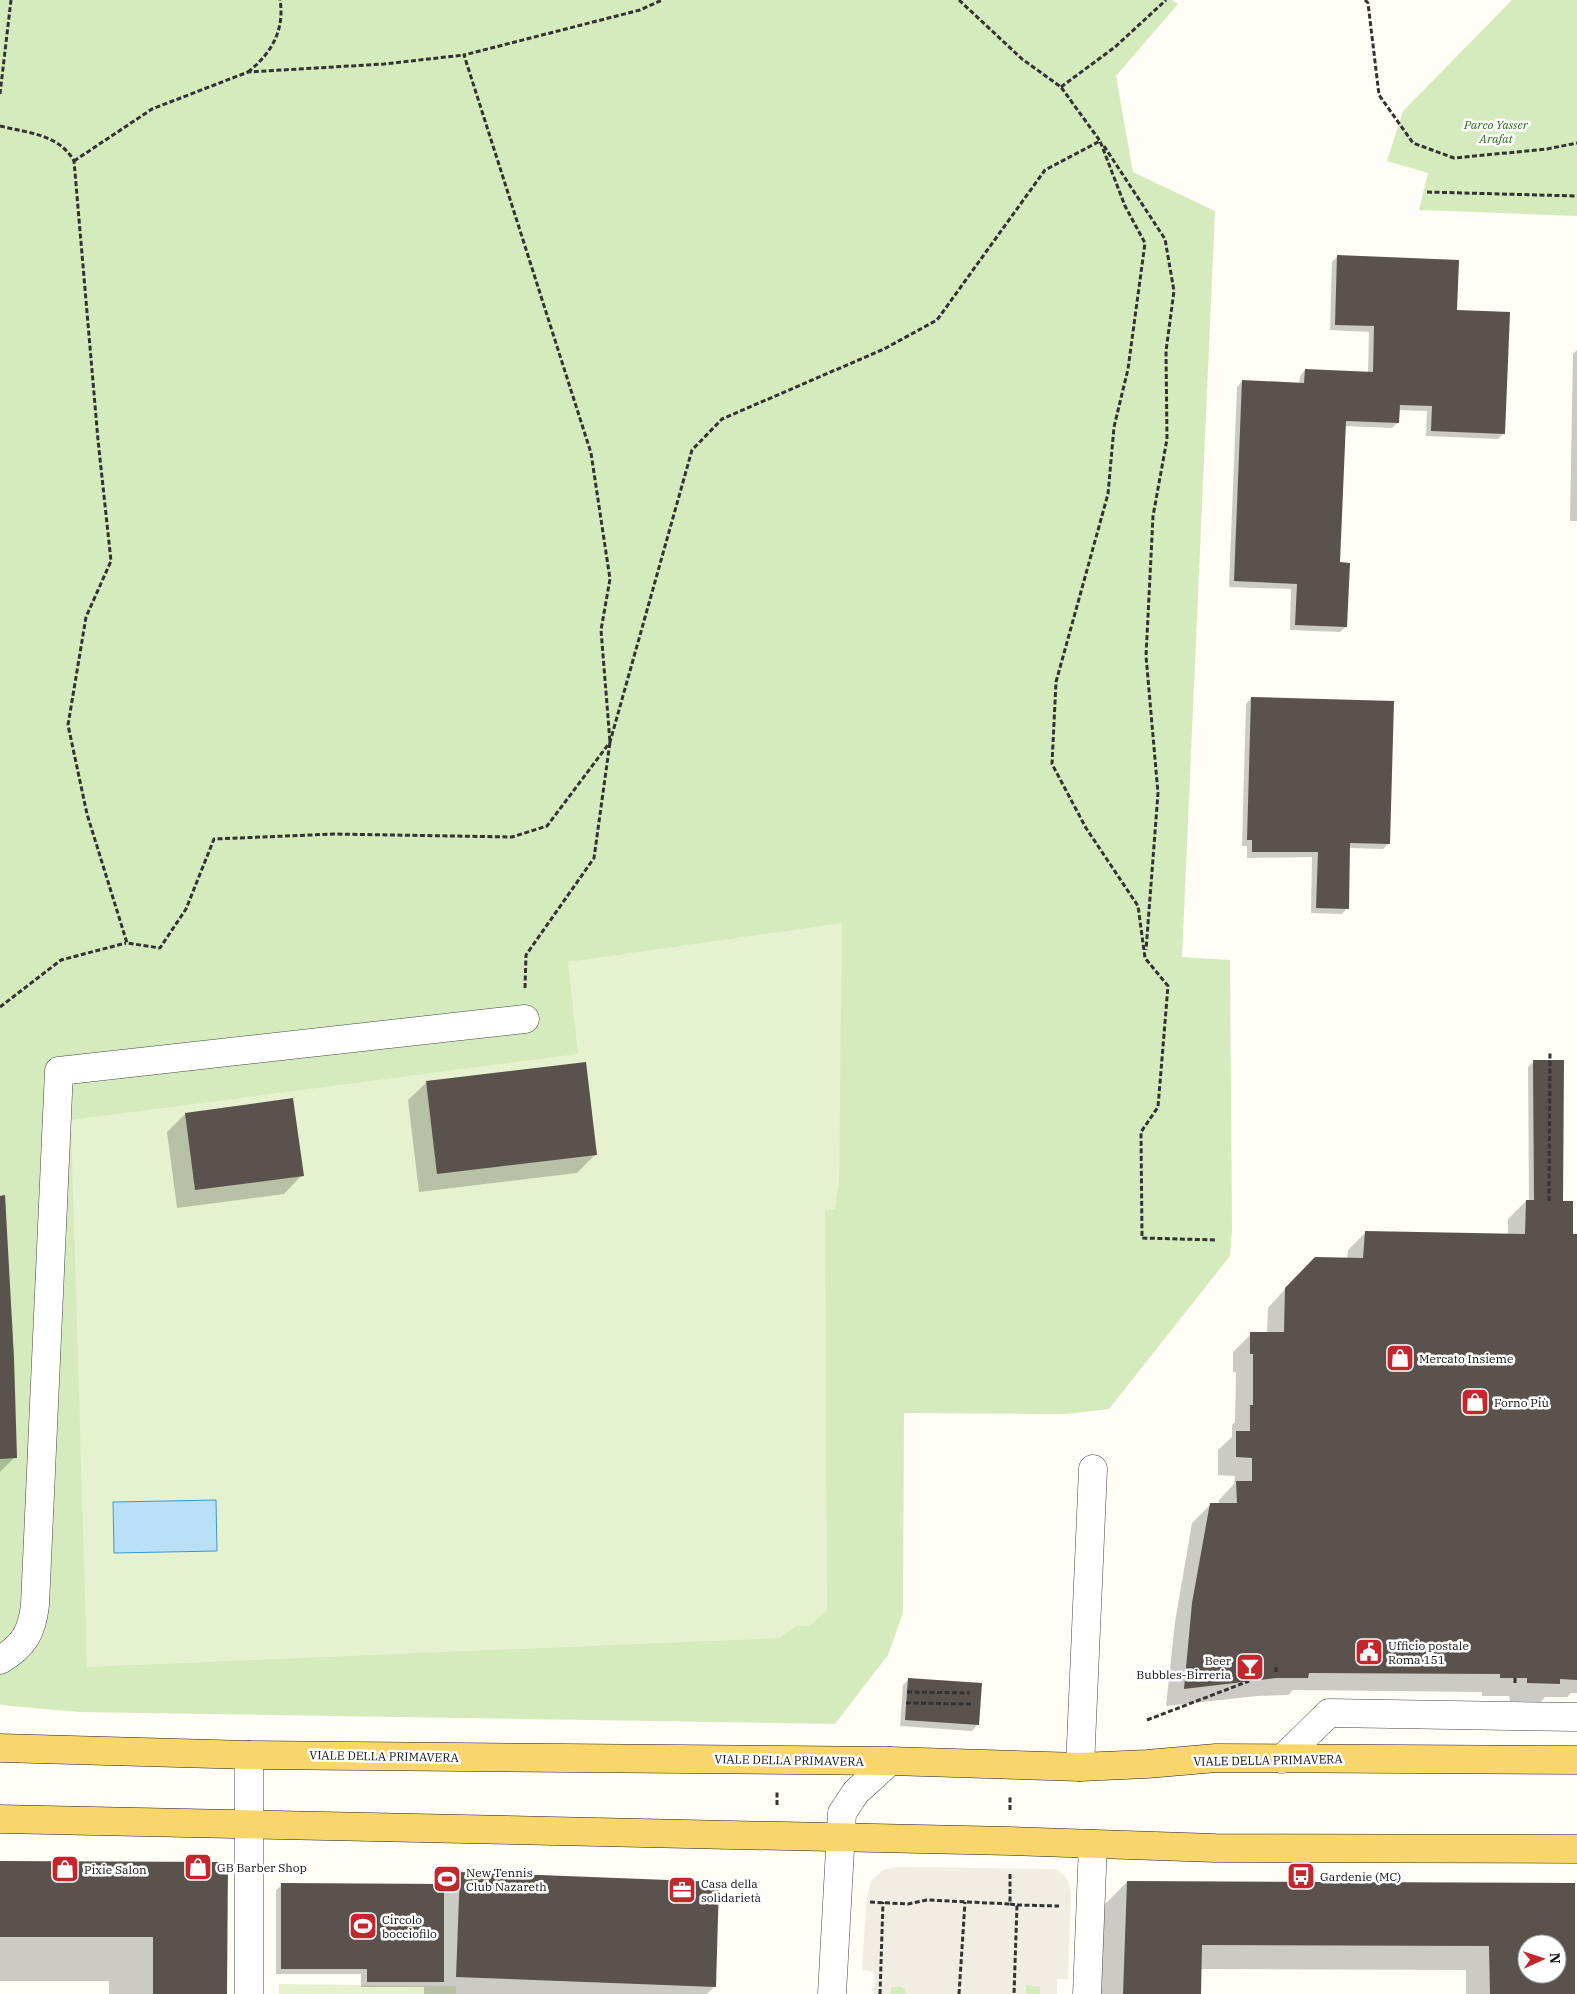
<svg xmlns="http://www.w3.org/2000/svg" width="1577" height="1994" font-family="'IBM Plex Serif',serif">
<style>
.green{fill:#d5ebbd}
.pitch{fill:#e6f2cf}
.plaza{fill:#f1ede2}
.water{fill:#b9e0f7;stroke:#3f96cf}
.shadow{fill:#0003;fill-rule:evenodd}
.building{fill:#5a524d;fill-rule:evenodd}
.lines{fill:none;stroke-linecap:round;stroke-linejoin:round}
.minor-casing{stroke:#444;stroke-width:29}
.major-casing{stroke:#222;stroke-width:29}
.path{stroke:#333;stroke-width:3;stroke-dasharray:5 2.5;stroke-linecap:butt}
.minor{stroke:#fff;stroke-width:28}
.major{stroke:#f9d66b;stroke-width:28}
.labels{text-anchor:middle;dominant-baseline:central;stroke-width:5;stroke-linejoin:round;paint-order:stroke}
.park-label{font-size:12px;font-style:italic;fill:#2f6b1f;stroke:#fff}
.poi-label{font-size:12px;fill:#111;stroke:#fff;text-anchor:start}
.street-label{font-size:12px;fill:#111;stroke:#fff}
</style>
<rect width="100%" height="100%" fill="#fffdf5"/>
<g class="green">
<polygon points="0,0 1172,0 1178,4 1116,76 1133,172 1215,211 1182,957 1230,960 1232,1229 1230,1256 1109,1409 1066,1414 904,1413 903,1613 888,1655 835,1724 79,1712 0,1705"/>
<polygon points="1512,0 1577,0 1577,216 1419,210 1428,173 1387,161 1403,111"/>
<polygon points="1026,1985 1040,1986 1040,1994 1026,1994"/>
<polygon points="900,1986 905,1989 906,1994 890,1994 891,1987"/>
</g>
<g class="pitch">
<polygon points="842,923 839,1181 835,1209 825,1211 827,1611 809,1626 796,1626 780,1638 87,1667 71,1120 578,1054 568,962"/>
<polygon points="279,1984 456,1986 456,1994 279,1994"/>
</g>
<polygon class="plaza" points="897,1867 1056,1869 1064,1875 1069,1884 1071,1893 1068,1979 1057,1979 1057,1994 1040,1994 1040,1986 1026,1985 1026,1994 906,1994 905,1989 900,1986 891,1987 890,1994 874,1994 875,1972 862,1970 866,1902 871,1881 883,1870"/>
<polygon class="water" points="216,1500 217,1551 114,1553 113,1502"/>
<g class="shadow">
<polygon points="1338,256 1456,311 1504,433 1498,439 1426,436 1427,411 1398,410 1398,422 1392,428 1344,426 1339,564 1346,627 1340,632 1290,630 1291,589 1229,587 1237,387 1242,381 1299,384 1300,376 1305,370 1368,373 1369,332 1330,330 1332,262"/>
<polygon points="1577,350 1577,521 1570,521 1573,354"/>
<polygon points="1251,699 1389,843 1383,849 1349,848 1347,908 1342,914 1311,913 1312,857 1247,858 1247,846 1242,846 1246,704"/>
<polygon points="1534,1061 1562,1202 1571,1236 1577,1236 1577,1693 1571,1693 1567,1697 1545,1697 1541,1702 1510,1701 1509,1696 1482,1696 1482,1692 1293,1690 1288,1695 1257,1696 1166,1706 1175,1622 1192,1523 1211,1504 1219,1504 1219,1500 1234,1484 1235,1476 1218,1475 1218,1450 1232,1437 1232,1425 1235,1422 1236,1372 1233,1372 1233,1352 1251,1334 1267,1333 1268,1308 1297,1276 1347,1259 1348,1250 1366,1232 1508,1235 1508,1219 1526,1201 1529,1201 1528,1067"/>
<polygon points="427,1082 595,1155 577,1173 419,1192 408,1100"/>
<polygon points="185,1114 302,1175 284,1194 177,1208 167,1132"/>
<polygon points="0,1197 15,1457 0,1472"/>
<polygon points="909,1679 977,1725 972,1731 900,1726 903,1685"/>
<polygon points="0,1862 226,1863 226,1994 109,1994 109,1981 0,1981"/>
<polygon points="461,1873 714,1987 707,1994 424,1994 424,1987 361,1987 361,1974 276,1974 276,1890 282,1885 443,1891"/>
<path d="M1127 1882 1573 1884 1574 1994H1466V1970L1200 1969V1994H1101L1103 1906ZM1527 1944H1557V1974H1527Z"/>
</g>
<g class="building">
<polygon points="1337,255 1459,260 1457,310 1510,312 1505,434 1431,431 1432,406 1400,405 1399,423 1346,421 1340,562 1350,563 1347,627 1295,625 1297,584 1234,581 1242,380 1304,383 1305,369 1373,372 1374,326 1335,325"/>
<polygon points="1251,697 1394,701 1390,844 1350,843 1349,909 1316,908 1318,852 1252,852 1252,840 1247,840"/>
<polygon points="1533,1060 1564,1060 1563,1201 1573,1201 1573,1234 1577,1234 1577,1680 1560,1679 1560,1684 1527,1683 1527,1678 1500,1678 1500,1674 1309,1673 1308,1678 1276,1678 1184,1689 1192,1603 1210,1503 1237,1503 1236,1481 1252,1481 1252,1458 1236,1457 1236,1431 1250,1431 1250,1405 1253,1405 1253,1354 1250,1354 1250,1332 1284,1332 1285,1288 1315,1257 1363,1258 1365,1231 1525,1234 1526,1200 1534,1200"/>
<polygon points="586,1062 597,1155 437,1174 426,1081"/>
<polygon points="293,1098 304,1176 195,1190 185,1113"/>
<polygon points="5,1195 14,1358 17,1458 0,1459 0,1196"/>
<polygon points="908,1678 982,1683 979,1725 905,1720"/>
<polygon points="0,1861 228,1862 227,1994 153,1994 153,1937 0,1937"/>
<polygon points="460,1872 719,1882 716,1987 456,1977"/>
<path d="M1127 1881 1575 1883V1994H1490L1489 1946 1202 1945 1201 1994H1123ZM1527 1944H1557V1974H1527Z"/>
<polygon points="281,1883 444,1884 444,1982 367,1982 367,1969 281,1969"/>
</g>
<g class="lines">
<defs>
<g id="minor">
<path d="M0 1660C24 1646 32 1632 35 1605L59 1071 525 1019"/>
<polyline points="1282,1759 1329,1713 1577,1717"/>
<polyline points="1080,1767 1093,1469"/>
<polyline points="249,1994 249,1755"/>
<polyline points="832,1994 842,1813 856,1792 890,1761"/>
<polyline points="1087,1994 1093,1844"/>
</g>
<g id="major">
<polyline points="0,1748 249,1755 890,1761 1080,1767 1147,1764 1216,1758 1577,1760"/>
<polyline points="0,1819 1010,1841 1215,1848 1577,1849"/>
</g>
</defs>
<use href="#minor" class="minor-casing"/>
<use href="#major" class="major-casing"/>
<g class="path">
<polyline points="959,0 1022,59 1061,87 1100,141"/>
<polyline points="1365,0 1368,3 1379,95 1413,143 1454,158 1547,149 1577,143"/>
<path d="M248 72C271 54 285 30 280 0"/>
<polyline points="1061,87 1115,47 1166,0"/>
<polyline points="0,94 11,0"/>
<path d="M0 126C28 133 59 134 74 161L98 440 111 561 86 617 68 725 87 814 127 943 160 948 186 909 214 839 334 834 512 837 547 826 610 742 692 450 722 419 884 349 937 320 1045 170 1100 141 1125 206 1145 243 1128 369 1114 427 1108 494 1056 682 1052 764 1086 828 1138 906 1145 958 1168 986 1158 1107 1141 1132 1142 1238 1217 1240"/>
<polyline points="1104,146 1165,239 1174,291 1166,351 1167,439 1153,516 1146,656 1158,793 1146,950"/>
<polyline points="74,161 152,109 248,72 384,64 464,55"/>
<polyline points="1427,192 1577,196"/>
<polyline points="525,988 526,955 594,858 610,742 601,630 610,579 591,453 464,55 640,10 662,0"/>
<polyline points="0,1007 61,960 126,943"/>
<polyline points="1549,1201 1550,1051"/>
<polyline points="1276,1667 1276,1672"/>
<polyline points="1515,1678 1515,1685"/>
<polyline points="907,1692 970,1693"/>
<polyline points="906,1703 971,1704"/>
<polyline points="1147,1720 1249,1681"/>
<polyline points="777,1805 777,1791"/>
<polyline points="1010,1810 1010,1796"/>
<polyline points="1010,1874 1010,1904 1017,1905 1014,1994"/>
<polyline points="870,1902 908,1904 927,1900 1010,1904"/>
<polyline points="1017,1905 1059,1906"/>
<polyline points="880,1994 883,1902"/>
<polyline points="959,1994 965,1902"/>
</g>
<use href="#minor" class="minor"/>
<use href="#major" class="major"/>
</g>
<defs>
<symbol id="shop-square" viewBox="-11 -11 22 22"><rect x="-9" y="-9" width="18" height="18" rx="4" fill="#c4262e" stroke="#fff"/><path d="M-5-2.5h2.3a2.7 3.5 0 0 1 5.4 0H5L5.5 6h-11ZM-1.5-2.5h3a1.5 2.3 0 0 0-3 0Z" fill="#fff"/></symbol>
<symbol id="civic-square" viewBox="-11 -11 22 22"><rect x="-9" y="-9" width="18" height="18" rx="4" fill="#c4262e" stroke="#fff"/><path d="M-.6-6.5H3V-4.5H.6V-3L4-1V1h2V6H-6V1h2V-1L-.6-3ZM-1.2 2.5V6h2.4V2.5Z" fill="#fff"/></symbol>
<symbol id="bar-square" viewBox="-11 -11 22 22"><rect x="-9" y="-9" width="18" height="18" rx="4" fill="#c4262e" stroke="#fff"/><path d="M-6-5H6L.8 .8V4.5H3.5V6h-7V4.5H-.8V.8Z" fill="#fff"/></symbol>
<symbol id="bus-square" viewBox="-11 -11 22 22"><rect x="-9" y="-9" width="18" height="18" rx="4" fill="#c4262e" stroke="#fff"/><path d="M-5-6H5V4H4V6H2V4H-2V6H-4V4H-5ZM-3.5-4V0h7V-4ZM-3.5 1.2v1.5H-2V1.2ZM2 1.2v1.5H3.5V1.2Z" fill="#fff"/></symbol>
<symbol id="stadium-square" viewBox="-11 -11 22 22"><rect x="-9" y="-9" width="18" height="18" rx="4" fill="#c4262e" stroke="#fff"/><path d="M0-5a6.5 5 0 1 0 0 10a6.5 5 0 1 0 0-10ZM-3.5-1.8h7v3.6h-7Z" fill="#fff"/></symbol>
<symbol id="office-square" viewBox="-11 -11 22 22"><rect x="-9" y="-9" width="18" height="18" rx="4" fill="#c4262e" stroke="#fff"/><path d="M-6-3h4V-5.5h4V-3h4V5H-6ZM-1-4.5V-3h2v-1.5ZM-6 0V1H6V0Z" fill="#fff"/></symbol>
</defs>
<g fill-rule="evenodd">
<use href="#shop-square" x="1384" y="1342" width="32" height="32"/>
<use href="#shop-square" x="1459" y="1386" width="32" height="32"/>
<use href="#civic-square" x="1353" y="1636" width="32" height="32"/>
<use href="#bar-square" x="1234" y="1651" width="32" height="32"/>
<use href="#shop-square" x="182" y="1851" width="32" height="32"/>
<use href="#shop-square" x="49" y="1853" width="32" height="32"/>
<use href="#bus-square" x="1285" y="1860" width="32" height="32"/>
<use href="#stadium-square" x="431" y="1863" width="32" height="32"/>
<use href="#office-square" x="666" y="1874" width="32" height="32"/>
<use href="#stadium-square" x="347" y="1910" width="32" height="32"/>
</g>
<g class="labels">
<g class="park-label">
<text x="1496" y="124">Parco Yasser<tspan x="1496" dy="14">Arafat</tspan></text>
</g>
<g class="poi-label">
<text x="1419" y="1358">Mercato Insieme</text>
<text x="1494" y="1402">Forno Più</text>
<text x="1388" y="1645">Ufficio postale<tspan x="1388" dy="14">Roma 151</tspan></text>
<text x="1231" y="1660" text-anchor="end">Beer<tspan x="1231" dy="14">Bubbles-Birreria</tspan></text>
<text x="217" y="1867">GB Barber Shop</text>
<text x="84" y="1869">Pixie Salon</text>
<text x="466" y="1872">New Tennis<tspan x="466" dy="14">Club Nazareth</tspan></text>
<text x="1320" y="1876">Gardenie (MC)</text>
<text x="701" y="1883">Casa della<tspan x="701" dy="14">solidarietà</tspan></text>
<text x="382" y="1919">Circolo<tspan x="382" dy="14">bocciofilo</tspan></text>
</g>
<g class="street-label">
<text transform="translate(384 1756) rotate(1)">VIALE DELLA PRIMAVERA</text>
<text transform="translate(789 1760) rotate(1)">VIALE DELLA PRIMAVERA</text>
<text transform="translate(1268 1760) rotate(-1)">VIALE DELLA PRIMAVERA</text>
</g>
</g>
<g transform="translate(1542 1959) rotate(87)"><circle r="24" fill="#ffffff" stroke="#a0a0a0"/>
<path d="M0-4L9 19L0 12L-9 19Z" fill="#c4262e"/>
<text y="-8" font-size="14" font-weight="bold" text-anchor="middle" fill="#111111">N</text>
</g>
</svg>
